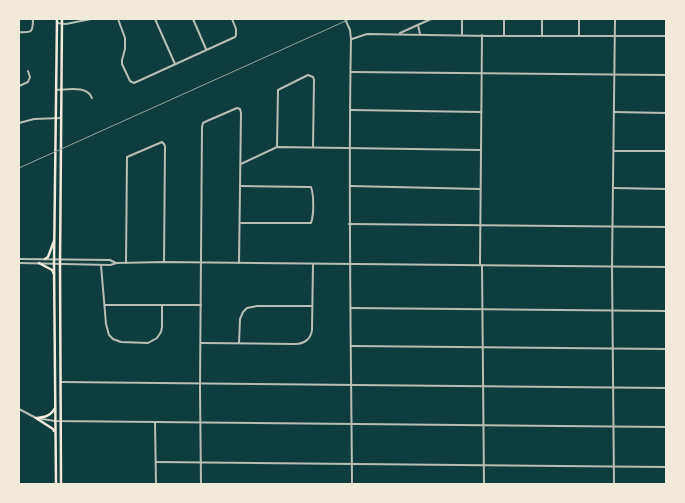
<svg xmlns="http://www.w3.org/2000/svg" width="685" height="503" font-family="Manrope,sans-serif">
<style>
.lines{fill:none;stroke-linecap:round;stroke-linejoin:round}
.minor{stroke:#b8beb3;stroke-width:2}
.tertiary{stroke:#b8beb3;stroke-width:2}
.secondary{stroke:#f1e9da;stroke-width:2.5}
.rail{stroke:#97a49c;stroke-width:1}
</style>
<rect width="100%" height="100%" fill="#0f3d3e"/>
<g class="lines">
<g class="minor">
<polyline points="118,19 125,38 125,49 122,60 122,64 130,81 134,83 235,37 236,35 236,29 232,19"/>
<polyline points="155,19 175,64"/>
<polyline points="193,19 206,49"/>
<path d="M345 19 350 30 351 39C348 187 351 336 352 484"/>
<polyline points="57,23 66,24 91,19"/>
<polyline points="418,25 420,34"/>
<path d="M19 32C32 33 33 32 33 19"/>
<polyline points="400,33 431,19"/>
<polyline points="462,34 462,19"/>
<polyline points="504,36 504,19"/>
<polyline points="542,36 542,19"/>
<polyline points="579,36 579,19"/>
<polyline points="352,39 367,34 489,36 666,36"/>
<polyline points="351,72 666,75"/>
<polyline points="19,86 28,82 30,77 28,71"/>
<path d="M56 90C67 90 87 85 92 98"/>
<polyline points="351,110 481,112"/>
<polyline points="614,112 666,113"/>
<polyline points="277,147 278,90 308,75 313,77 314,80 313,147"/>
<polyline points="614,151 666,151"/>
<polyline points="241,164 277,147 481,150"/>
<path d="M240 186 308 187H311C314 195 314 215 311 223H241"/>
<polyline points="350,186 480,189"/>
<polyline points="614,188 666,189"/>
<polyline points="349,224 666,227"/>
<polyline points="126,263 127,157 162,142 164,144 165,146 164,262"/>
<polyline points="101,265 106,324 109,335 113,339 121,342 148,343 157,338 161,332 162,327 162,305"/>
<polyline points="480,265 482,35"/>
<polyline points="482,265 484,484"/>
<polyline points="105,305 201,305"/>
<polyline points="351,308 666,311"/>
<path d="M201 343 295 344C304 344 311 339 312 330L313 264"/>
<polyline points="239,343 240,319 243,312 247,308 257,306 312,306"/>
<polyline points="351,346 666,349"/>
<polyline points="61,382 666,388"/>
<polyline points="19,409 36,418 55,421 666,427"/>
<polyline points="155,422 156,484"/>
<polyline points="156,462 666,467"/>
<polyline points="201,484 200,388 202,127 203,123 207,121 237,108 240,109 241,113 239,263"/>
<polyline points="614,484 612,267 615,19"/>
</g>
<g class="tertiary">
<polyline points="19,123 34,119 61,118"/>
<polyline points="19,259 110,260 116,263"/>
<polyline points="19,263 110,265 117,263 164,262 666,267"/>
</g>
<g class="secondary">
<polyline points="45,259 48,257 54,241"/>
<polyline points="39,263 52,270 54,274"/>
<polyline points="36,418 53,429 54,431"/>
<path d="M37 418C45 417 51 416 55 408"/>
<polyline points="56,484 54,264 57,19"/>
<polyline points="61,484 60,264 62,19"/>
</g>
<polyline class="rail" points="19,168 350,19"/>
</g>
<rect width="685" height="503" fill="none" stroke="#f1e9da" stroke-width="40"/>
</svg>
